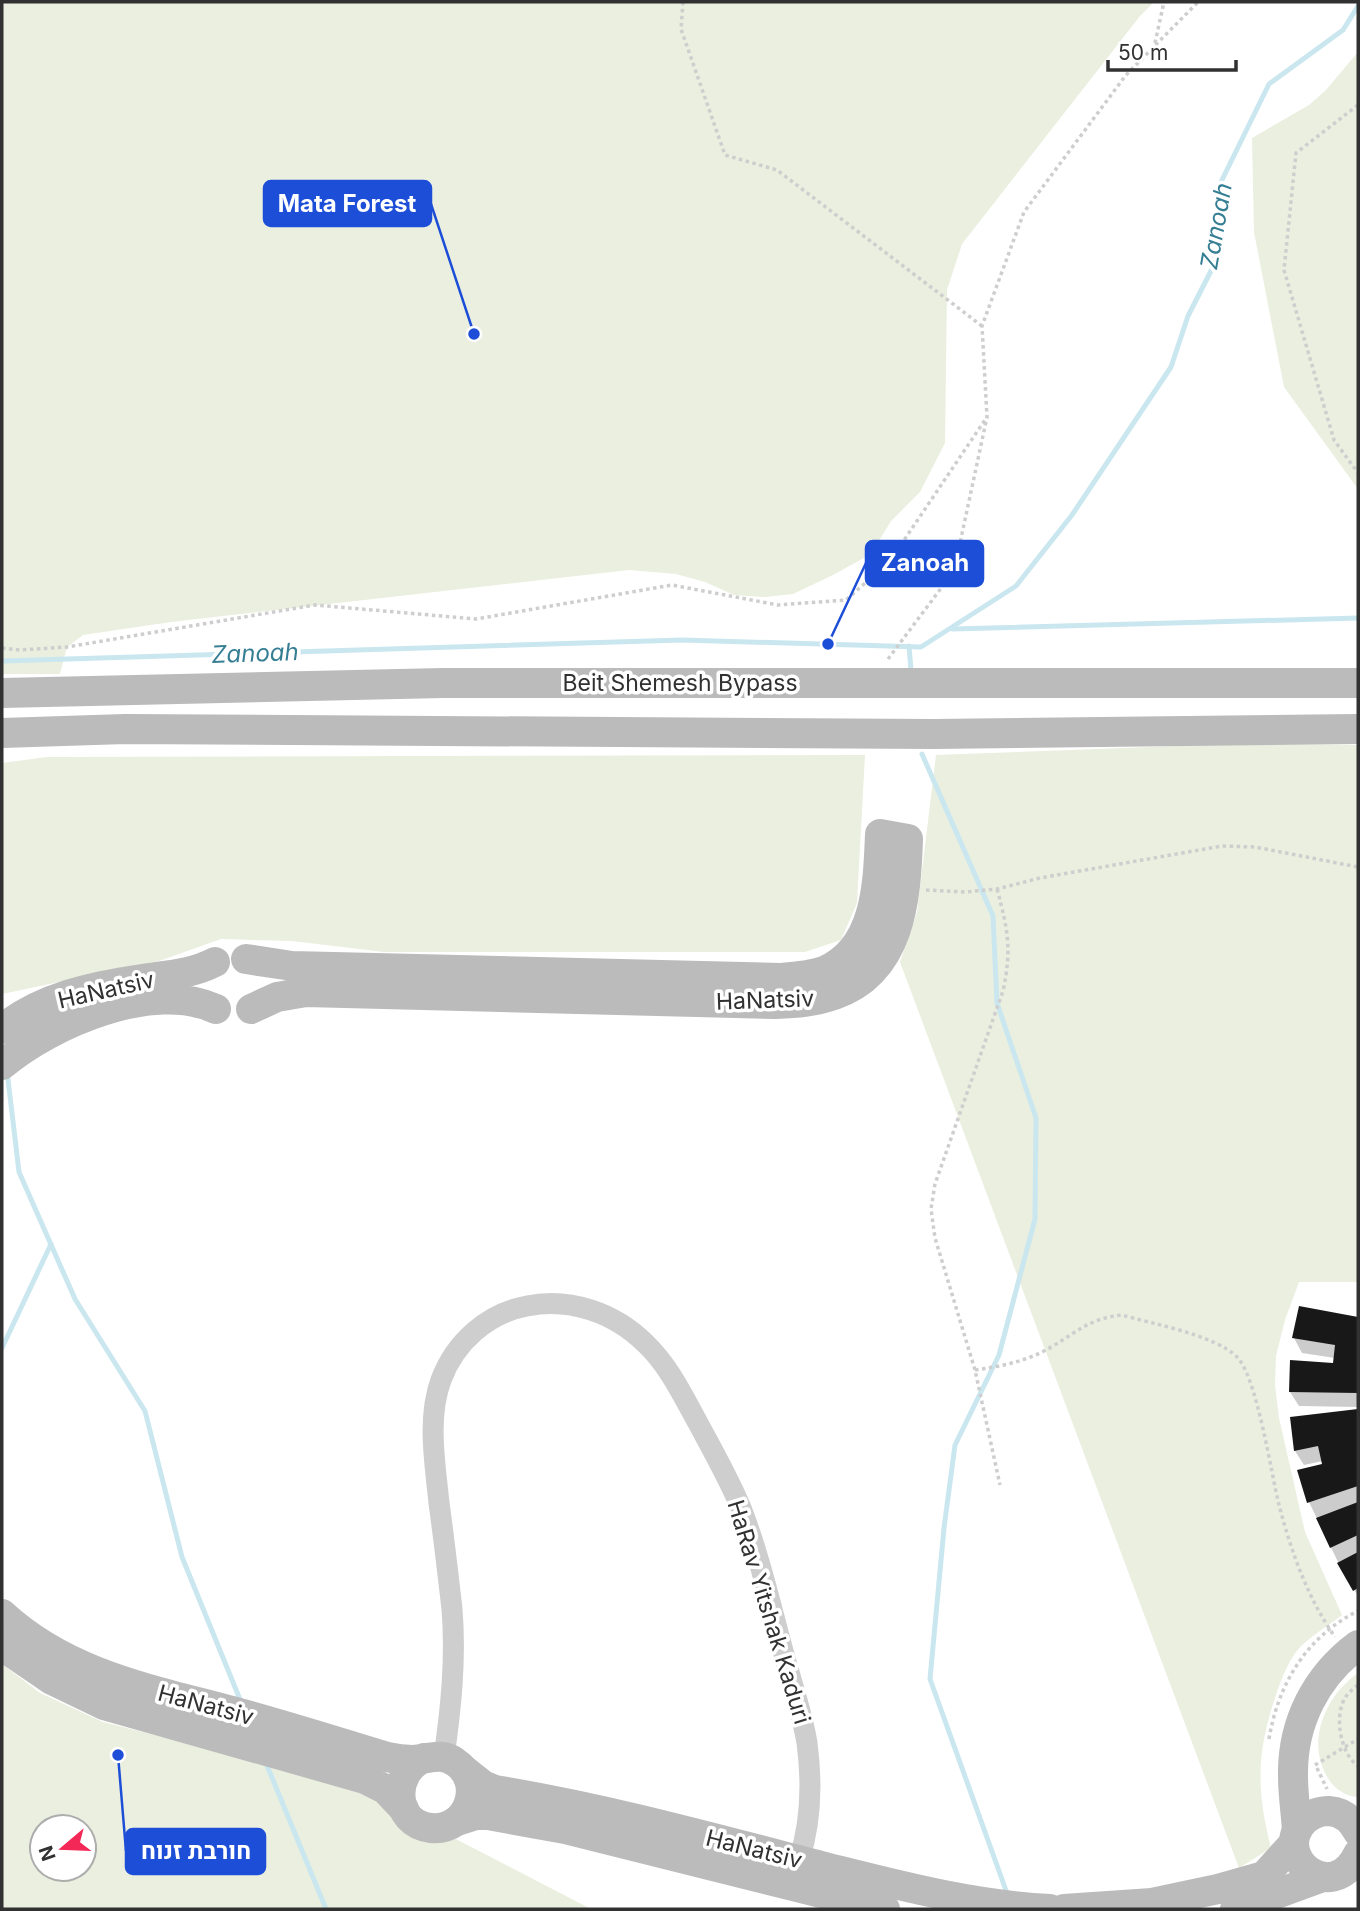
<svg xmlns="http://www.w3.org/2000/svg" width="1360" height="1911" font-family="Inter,Heebo,sans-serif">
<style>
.green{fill:#eaefdf;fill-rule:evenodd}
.shadow{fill:#0003}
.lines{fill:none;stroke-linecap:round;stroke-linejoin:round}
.stream{stroke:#cae7f0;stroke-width:5}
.building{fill:#181818}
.path{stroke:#cecece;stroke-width:3.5;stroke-dasharray:3.5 3.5;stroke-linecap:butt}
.street{stroke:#cecece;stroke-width:21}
.secondary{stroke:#bbb;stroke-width:30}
.labels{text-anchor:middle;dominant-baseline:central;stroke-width:7;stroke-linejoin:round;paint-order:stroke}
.street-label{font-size:23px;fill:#313131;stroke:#fff}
.water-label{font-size:24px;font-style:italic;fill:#357e94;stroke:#fff}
.leader{fill:none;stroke:#1d4ed8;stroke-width:2.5}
.callout-dot{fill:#1d4ed8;stroke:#fff;stroke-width:2.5}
.callout{fill:#1d4ed8;stroke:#1d4ed8;stroke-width:2.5}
.callout-label{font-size:24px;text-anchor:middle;font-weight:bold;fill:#fff}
</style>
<rect width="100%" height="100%" fill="#fff"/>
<g class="green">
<polygon points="2,2 1154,2 1140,16 962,244 947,290 945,443 920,492 891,521 871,554 833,575 793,594 765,597 734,595 705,582 676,574 629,570 171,622 83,635 67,647 60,674 2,674"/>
<polygon points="1358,52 1358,489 1284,387 1254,232 1252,138 1309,105 1326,90"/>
<path d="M1232 744 1358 745V1282H1299L1285 1320 1276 1356 1275 1385 1279 1418 1305 1532 1342 1615C1328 1626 1307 1638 1296 1652 1286 1666 1279 1685 1274 1701 1256 1756 1257 1793 1271 1848L1239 1868 900 962 917 912 936 755Z"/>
<polygon points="865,755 857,903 841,940 805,952 384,952 292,941 221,939 159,961 2,994 2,763 47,757"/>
<path d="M2 1664 40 1693 103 1722 366 1788 448 1835 591 1909H2ZM42 1827H84V1869H42Z"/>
<path d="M1358 1673V1797C1343 1796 1332 1787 1325 1773 1307 1737 1327 1695 1358 1673Z"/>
</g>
<g class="shadow">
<polygon points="1300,1308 1358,1319 1358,1407 1299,1406 1290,1392 1335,1365 1335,1358 1302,1353 1294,1338"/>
<polygon points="1358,1411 1358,1596 1339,1564 1309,1502 1324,1465 1323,1461 1304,1465 1295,1451 1292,1419"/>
</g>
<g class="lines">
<g class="stream">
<polyline points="952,629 1358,618"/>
<polyline points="909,646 911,670"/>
<polyline points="2,661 682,640 921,647 1016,586 1072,515 1171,367 1188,316 1214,265 1221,182 1269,84 1343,30 1358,6"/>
<polyline points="922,754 993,916 997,1003 1036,1118 1035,1219 999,1355 955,1445 944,1528 930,1679 1008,1896"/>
<polyline points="7,1071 19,1172 75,1299 145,1411 182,1557 241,1702"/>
<polyline points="2,1348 51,1244"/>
<polyline points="266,1763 326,1909"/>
</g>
</g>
<g class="building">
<polygon points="1299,1306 1358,1317 1358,1393 1289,1392 1290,1360 1333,1363 1335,1345 1292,1338"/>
<polygon points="1358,1409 1358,1486 1307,1503 1297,1470 1322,1464 1318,1446 1294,1451 1290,1417"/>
<polygon points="1358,1502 1358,1535 1330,1548 1316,1518"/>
<polygon points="1358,1552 1358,1588 1353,1591 1337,1563"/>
</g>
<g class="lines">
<g class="path">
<polyline points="683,2 681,29 725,155 777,170 982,326"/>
<polyline points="1155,43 1164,2"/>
<polyline points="1358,105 1296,153 1284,270 1334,440 1358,473"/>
<polyline points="2,648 20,650 67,647 315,605 476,619 672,585 778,605 846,600 890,561 987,417"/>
<polyline points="888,659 954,571 987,417 982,326 1024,212 1126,75 1198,2"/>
<path d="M997 889C1008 930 1012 949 1003 991L935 1184 931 1209 935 1238 975 1370 1000 1485"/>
<polyline points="926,890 965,892 997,889 1040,878 1222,846 1255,847 1358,867"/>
<path d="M975 1370C1003 1366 1028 1361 1053 1346 1078 1331 1091 1318 1122 1315 1153 1324 1215 1335 1237 1357 1257 1377 1271 1473 1279 1505 1291 1551 1308 1599 1335 1637"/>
<path d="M1358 1685C1352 1690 1346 1694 1343 1702 1335 1720 1341 1754 1358 1766"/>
<path d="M1269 1739C1278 1684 1307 1636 1358 1611"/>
<polyline points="1315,1765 1358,1739"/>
<polyline points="1317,1768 1327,1789"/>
</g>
<path class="street" d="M444 1757C451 1708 456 1659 452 1609 448 1574 444 1539 439 1503 435 1463 427 1418 441 1380 455 1342 488 1313 527 1306 570 1297 615 1313 646 1344 669 1366 683 1396 698 1423 713 1451 729 1479 741 1508 759 1554 770 1603 783 1651 791 1681 802 1712 807 1743 812 1781 811 1823 799 1860"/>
<g class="secondary">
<polyline points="2,693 443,683 1358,683"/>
<polyline points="2,733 125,729 933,734 1358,729"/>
<path d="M246 959 292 966 781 978C795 977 810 976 824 971 877 949 878 883 880 834L908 839C906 899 901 972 834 995 815 1002 795 1003 775 1004L306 992 277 997 251 1009"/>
<path d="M2 1029C41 997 94 986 142 979 168 975 192 974 215 962"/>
<path d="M2 1065C52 1023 153 980 216 1009"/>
<path d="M2 1614C67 1674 150 1689 232 1711 284 1725 335 1741 387 1757 396 1759 404 1760 413 1760 429 1759 441 1752 455 1762 486 1782 468 1832 431 1828 392 1823 391 1772 424 1758"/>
<polyline points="2,1646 52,1680 104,1705 365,1779 385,1789 404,1809"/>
<path d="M464 1770 483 1785 495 1790C605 1808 713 1838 821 1866 897 1885 971 1905 1050 1909"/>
<polyline points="457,1821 476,1815 488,1815 565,1829 885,1909"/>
<path d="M1297 1831C1296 1813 1293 1795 1293 1776 1292 1723 1316 1676 1358 1645"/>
<path d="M1358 1832C1352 1820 1343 1812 1329 1811 1320 1811 1311 1814 1304 1821 1270 1855 1332 1908 1358 1854"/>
<polyline points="1064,1909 1152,1903 1218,1889 1264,1876 1294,1843"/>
<polyline points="1235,1909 1323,1877"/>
</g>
</g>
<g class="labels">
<g class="street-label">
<text x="680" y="683">Beit Shemesh Bypass</text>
<text transform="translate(106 990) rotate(-13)">HaNatsiv</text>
<text transform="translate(765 1000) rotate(-2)">HaNatsiv</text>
<text transform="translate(769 1612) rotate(73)">HaRav Yitshak Kaduri</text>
<text transform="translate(206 1705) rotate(15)">HaNatsiv</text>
<text transform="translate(754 1849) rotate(14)">HaNatsiv</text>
</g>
<g class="water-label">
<text transform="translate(1216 226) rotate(-80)">Zanoah</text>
<text transform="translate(255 653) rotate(-2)">Zanoah</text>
</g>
</g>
<path class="leader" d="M474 334L431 204M828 644L866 563M118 1755L126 1851"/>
<g class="callout-dot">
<circle cx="474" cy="334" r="7"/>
<circle cx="828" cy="644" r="7"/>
<circle cx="118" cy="1755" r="7"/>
</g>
<g class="callout">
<rect x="264" y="181" width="167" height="45" rx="7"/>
<rect x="866" y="541" width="117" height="45" rx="7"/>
<rect x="126" y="1829" width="139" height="45" rx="7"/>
</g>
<g class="callout-label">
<text x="347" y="212">Mata Forest</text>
<text x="925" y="571">Zanoah</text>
<text x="196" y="1859">חורבת זנוח</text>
</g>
<rect width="1360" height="1911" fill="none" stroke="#313131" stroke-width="7"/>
<g transform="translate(63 1848) rotate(251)"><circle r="33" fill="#ffffff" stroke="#adadad" stroke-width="2"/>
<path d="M0-5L12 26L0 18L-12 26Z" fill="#f42856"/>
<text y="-10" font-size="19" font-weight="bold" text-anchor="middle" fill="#313131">N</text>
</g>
<path d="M1108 60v10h128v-10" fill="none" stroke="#313131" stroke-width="3.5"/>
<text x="1118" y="60" font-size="21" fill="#313131" stroke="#ffffff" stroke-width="5" paint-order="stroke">50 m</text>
</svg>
